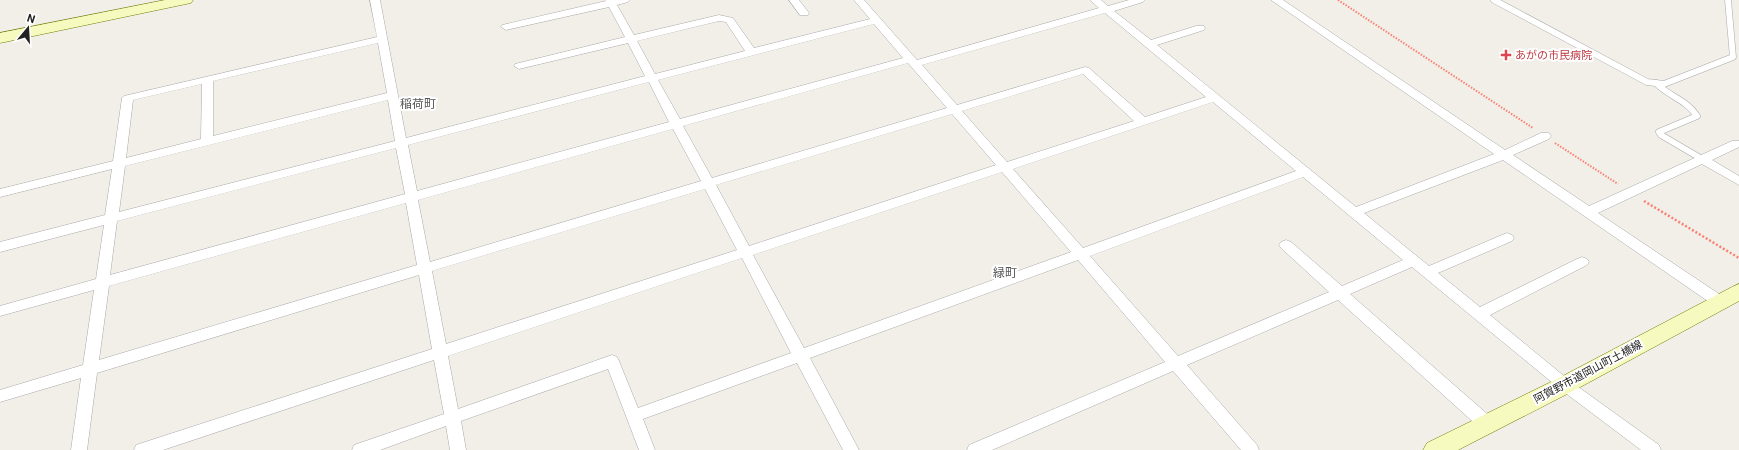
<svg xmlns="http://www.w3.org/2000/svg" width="1739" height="450" font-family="Roboto,'Noto Sans JP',sans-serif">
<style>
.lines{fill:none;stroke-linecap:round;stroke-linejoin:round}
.lane-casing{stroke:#a9a9a9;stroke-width:7}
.street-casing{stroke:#a9a9a9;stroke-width:1}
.secondary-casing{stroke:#707d05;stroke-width:1}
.path-far1{stroke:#fa8072;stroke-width:2;stroke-dasharray:1.5 1.5;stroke-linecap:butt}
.path{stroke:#fa8072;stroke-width:2.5;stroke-dasharray:2 2;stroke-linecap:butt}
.lane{stroke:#fff;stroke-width:6}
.street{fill:#fff;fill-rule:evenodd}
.secondary{fill:#f7fabf;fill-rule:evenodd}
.health-dot{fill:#e0444e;stroke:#fff;stroke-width:1.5}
.labels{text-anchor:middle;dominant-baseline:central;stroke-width:4;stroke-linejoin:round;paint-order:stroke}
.health-label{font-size:11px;fill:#be3a42;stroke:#fff;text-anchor:start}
.street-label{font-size:11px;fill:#222;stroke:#fff}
.neighbourhood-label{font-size:12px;fill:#555;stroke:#fff}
</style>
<rect width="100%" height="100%" fill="#f2efe9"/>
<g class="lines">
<defs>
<g id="lane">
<polyline points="1494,0 1647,82 1664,84 1733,57 1728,0"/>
<path d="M1656 83C1668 96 1687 100 1697 116L1659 132 1661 135 1702 159"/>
</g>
<g id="street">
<path d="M370 0H380L406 138 645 76 628 43 519 69 514 66 515 64 625 37 609 7 506 30 501 27 502 25 606 1 605 0H630L628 2 617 5 634 35 719 15 733 18 754 48 870 19 854 0H864L917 60 1099 8 1090 0H1101L1108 6 1129 0H1145L1143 2 1114 11 1151 40 1196 26H1204L1205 28 1204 30 1157 45 1356 207 1494 154 1271 0H1283L1505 150 1541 133H1549L1551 136 1549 139 1513 155 1589 206 1732 141H1739V147L1712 160 1739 176V185L1702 164 1598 213 1725 298 1727 302 1725 306 1720 307 1715 306 1503 160 1364 213 1429 266 1502 235 1507 233 1512 235 1514 238 1512 241 1438 273 1480 307 1577 259 1582 257 1587 259 1589 262 1587 265 1490 315 1570 381 1659 445 1661 450H1641L1560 389 1412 267 1350 294 1493 419 1495 424 1493 429 1487 431 1481 429 1338 300 1187 365 1257 445 1259 450H1241L1173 371 992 450H967L969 445 1165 362 1078 260 810 358 859 450H843L797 363 643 419 655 450H639L608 369 461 421 466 450H450L446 426 380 450H352L354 445 444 414 434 360 163 450H134L136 445 142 443 432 349 419 275 97 373 87 450H71L81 378 0 402V390L83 365 94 290 0 316V306L96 279 104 225 0 252V242L105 215 112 169 0 197V189L113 161 122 98 124 96 377 37ZM1105 13 1206 97 1145 117 1089 68 1085 67 957 105 922 65ZM719 21 726 22 745 51 655 74 637 41ZM874 24 903 58 680 119 658 80ZM378 43 387 93 213 136V81ZM908 63 947 108 712 178 683 126ZM1083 74 1134 121 1007 162 962 111ZM649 82 669 122 417 191 408 145ZM202 84 201 139 126 158 133 100ZM388 100 395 141 119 212 125 166ZM1213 102 1296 171 1083 248 1013 169ZM952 114 996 165 749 246 716 185ZM673 129 701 181 430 262 418 200ZM396 148 405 194 110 275 117 221ZM1002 172 1071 252 804 348 753 255ZM1303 177 1403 260 1342 286 1291 242 1286 240 1281 242 1279 245 1281 248 1329 292 1178 356 1090 256ZM705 189 737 250 446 344 432 271ZM406 203 417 265 99 360 109 286ZM742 258 791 353 638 408 619 361 617 357 612 355 458 409 448 356Z"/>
<polygon points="789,0 799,0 809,13 808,15 800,15"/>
</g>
<g id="secondary">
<polygon points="165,0 193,0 191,3 186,4 0,43 0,33"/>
<polygon points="1739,284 1739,301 1573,391 1458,450 1423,450 1427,443 1557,379 1732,287"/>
</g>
</defs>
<use href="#lane" class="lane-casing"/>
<use href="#street" class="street-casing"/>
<use href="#secondary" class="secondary-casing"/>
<g class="path-far1">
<polyline points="1338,0 1533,128"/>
<polyline points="1555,143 1618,184"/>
</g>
<polyline class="path" points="1644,201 1739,258"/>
<use href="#lane" class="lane"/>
<use href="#street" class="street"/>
<use href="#secondary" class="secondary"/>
</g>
<path class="health-dot" d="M1504 49h4v4h4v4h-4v4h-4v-4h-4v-4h4z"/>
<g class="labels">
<g class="health-label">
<text x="1515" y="55">あがの市民病院</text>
</g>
<g class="street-label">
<text transform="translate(1588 372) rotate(-28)">阿賀野市道岡山町土橋線</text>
</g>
<g class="neighbourhood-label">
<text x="418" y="104">稲荷町</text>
<text x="1005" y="273">緑町</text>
</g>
</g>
<g transform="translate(28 28) rotate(18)" stroke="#ffffff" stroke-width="3" paint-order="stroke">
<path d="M0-3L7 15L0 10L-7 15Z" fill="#222222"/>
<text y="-6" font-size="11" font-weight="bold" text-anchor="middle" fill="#222222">N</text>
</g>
</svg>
